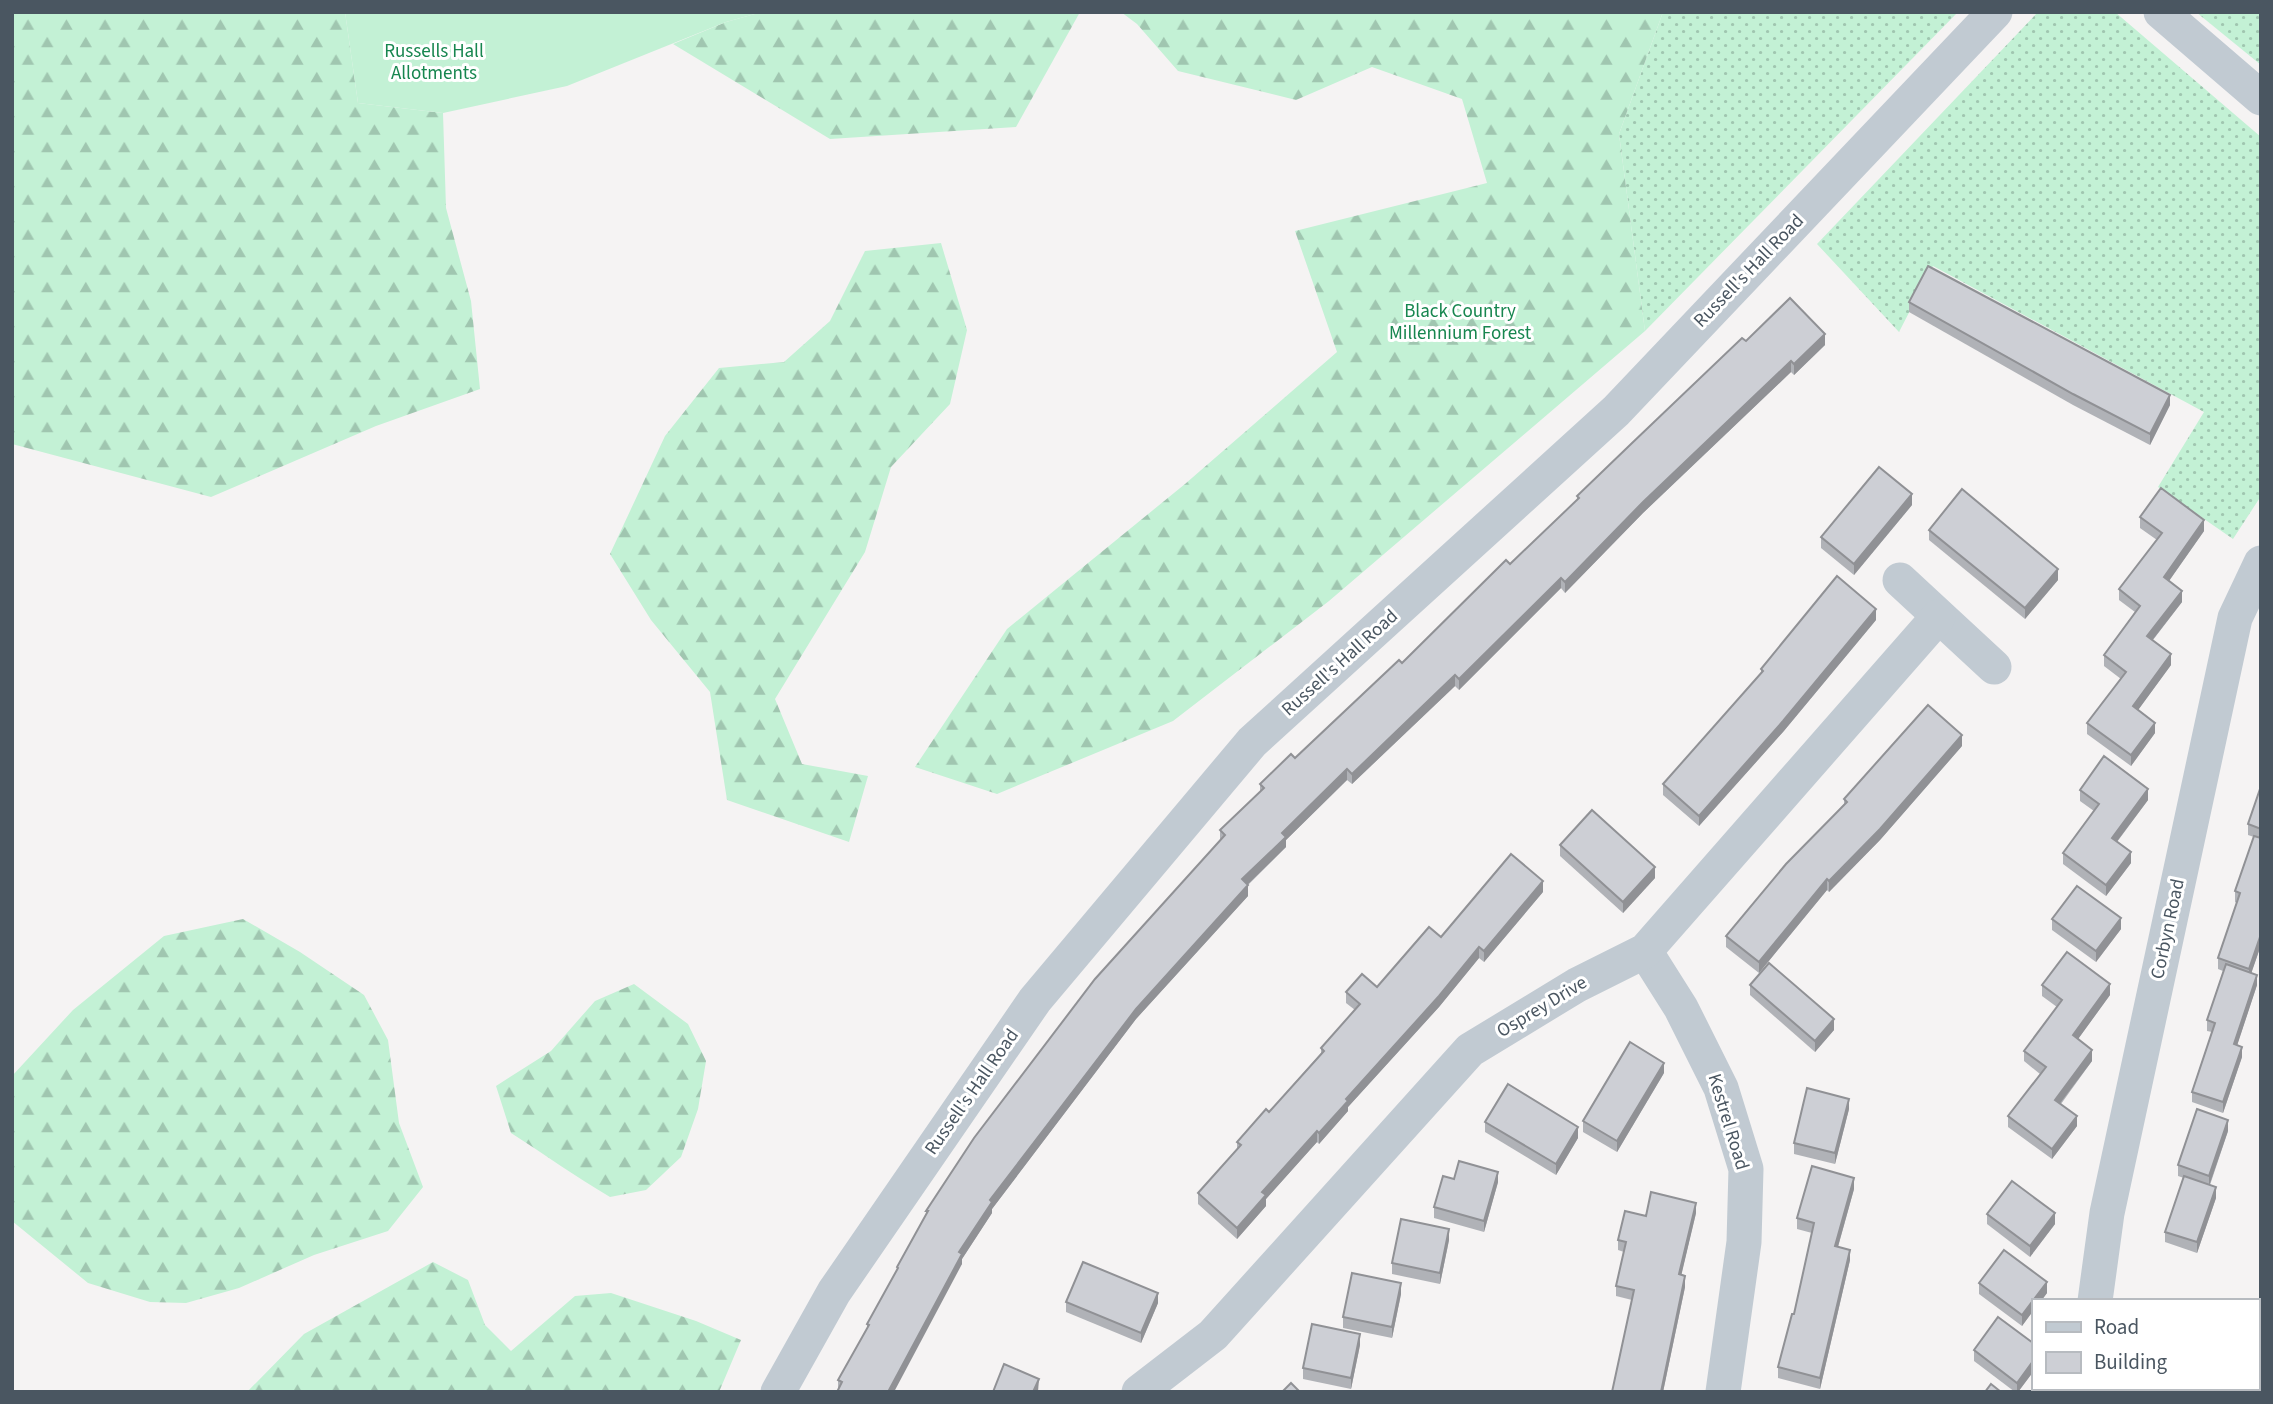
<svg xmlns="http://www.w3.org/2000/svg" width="2273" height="1404" font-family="'Source Sans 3',sans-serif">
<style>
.grass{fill:url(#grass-dots)}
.forest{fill:url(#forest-firs)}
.garden{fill:#c3f1d5}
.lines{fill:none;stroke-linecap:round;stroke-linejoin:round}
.minor{stroke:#c1cad2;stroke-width:35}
.wall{fill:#b0b2b7}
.shaded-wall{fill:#909195}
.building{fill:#cdcfd5;stroke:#909195;stroke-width:2}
.labels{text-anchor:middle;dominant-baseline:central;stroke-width:6;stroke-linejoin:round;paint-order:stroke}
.park-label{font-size:19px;fill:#17864f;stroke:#fff}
.street-label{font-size:19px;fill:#4a5661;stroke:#fff}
</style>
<defs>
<pattern id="grass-dots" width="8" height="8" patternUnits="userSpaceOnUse" patternTransform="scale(1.75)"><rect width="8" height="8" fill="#c3f1d5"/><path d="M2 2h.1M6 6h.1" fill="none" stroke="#a0c6b0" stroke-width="1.8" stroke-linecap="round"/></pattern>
<pattern id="forest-firs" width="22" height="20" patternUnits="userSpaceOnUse" patternTransform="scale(1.75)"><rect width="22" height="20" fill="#c3f1d5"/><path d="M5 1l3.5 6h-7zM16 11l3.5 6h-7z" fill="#a0c6b0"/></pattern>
</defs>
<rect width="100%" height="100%" fill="#f5f3f3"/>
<g class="grass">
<polygon points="1663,12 1958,12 1645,331 1619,134"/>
<polygon points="2038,12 2115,12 2261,137 2261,496 2233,539 2158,487 2204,412 1933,266 1899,332 1817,244"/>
<polygon points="2196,12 2261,12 2261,65"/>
</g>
<g class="forest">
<polygon points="12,12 345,12 358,103 443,113 446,208 471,301 480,389 376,426 211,497 12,444"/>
<polygon points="762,12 1080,12 1016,127 830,139 673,44 726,22"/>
<polygon points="1121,12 1663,12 1619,134 1645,331 1329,601 1173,721 997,794 915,767 1007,629 1185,484 1337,352 1295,231 1487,183 1462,99 1372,67 1296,100 1178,71 1137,24"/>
<polygon points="941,243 967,330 950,404 891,467 865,552 775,699 802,764 868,776 849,842 727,800 710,692 651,620 610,554 665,436 719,368 784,362 830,321 865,251"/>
<polygon points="243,919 300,952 364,995 388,1040 399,1123 423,1187 388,1231 314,1255 239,1288 186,1303 150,1302 88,1283 12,1221 12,1076 73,1010 164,936"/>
<path d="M634 984 688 1024 706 1061 698 1109 681 1157 646 1190 610 1197C576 1177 544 1154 511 1133L496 1086 551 1051 595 1001Z"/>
<polygon points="433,1262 468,1280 485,1325 511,1351 575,1296 611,1293 696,1321 741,1340 719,1392 247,1392 304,1334"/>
</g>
<polygon class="garden" points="345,12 762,12 726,22 567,86 443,113 358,103"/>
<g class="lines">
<g class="minor">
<polyline points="2161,12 2261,98"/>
<polyline points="1900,580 1994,667"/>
<polyline points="1645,951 1681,1008 1721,1088 1746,1169 1744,1242 1723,1392"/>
<polyline points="2095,1301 2107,1213 2235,618 2261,563"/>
<polyline points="778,1392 834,1292 1035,1000 1252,742 1616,411 1995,12"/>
<polyline points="1139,1392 1213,1335 1470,1050 1577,985 1645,951 1938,617"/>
<polyline points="2087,1392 2087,1388"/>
</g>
</g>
<g class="wall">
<polygon points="1909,302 2170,405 2150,445 2073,405 1909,312"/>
<polygon points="1746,341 1825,345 1794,375 1791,372 1643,513 1565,593 1561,588 1459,690 1455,686 1352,784 1347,780 1286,840 1286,847 1248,885 1248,896 1136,1019 992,1209 992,1213 962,1259 962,1264 838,1390 838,1380 867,1329 867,1324 897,1271 897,1267 926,1214 926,1211 1220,841 1220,830 1260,792 1260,784 1295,758 1402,663 1510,564 1577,500 1577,496"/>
<polygon points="1912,505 1854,575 1821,548 1821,537"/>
<polygon points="2140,517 2204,531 2169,581 2182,602 2153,640 2171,665 2138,710 2155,733 2131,766 2087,734 2087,723 2121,679 2104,666 2104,655 2135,612 2119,600 2119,589 2157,540 2140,528"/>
<polygon points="1929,530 2058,580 2025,619 1929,540"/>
<polygon points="1876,620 1783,732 1699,826 1663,795 1663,784 1761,673 1761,669"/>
<polygon points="1962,746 1880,840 1829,892 1827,890 1759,973 1726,947 1726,936 1844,804 1844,799"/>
<polygon points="2261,786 2261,945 2251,973 2257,985 2237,1045 2242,1057 2223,1113 2192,1102 2192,1092 2212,1032 2207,1031 2207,1020 2223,971 2218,969 2218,958 2237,903 2235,902 2235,891 2254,837 2248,835 2248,824"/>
<polygon points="2080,790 2148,800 2117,842 2131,863 2106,896 2063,864 2063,853 2094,811 2080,801"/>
<polygon points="1560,845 1655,878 1623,913 1560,856"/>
<polygon points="1543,892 1484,962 1479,958 1439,1007 1348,1107 1348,1111 1319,1144 1317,1142 1266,1199 1266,1206 1237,1239 1198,1204 1198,1193 1237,1149 1237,1142 1269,1112 1321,1053 1321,1048 1355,1010 1346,1003 1346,992 1377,987 1441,937"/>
<polygon points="2052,919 2121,929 2096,962 2052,930"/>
<polygon points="1750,985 1834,1030 1815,1052 1750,995"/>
<polygon points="2042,985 2110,995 2078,1039 2092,1061 2061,1104 2077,1126 2052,1159 2008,1127 2008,1116 2040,1074 2024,1061 2024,1051 2057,1007 2042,996"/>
<polygon points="1664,1073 1617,1152 1583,1132 1583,1121"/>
<polygon points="1849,1109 1835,1164 1794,1154 1794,1143"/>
<polygon points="1485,1122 1578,1138 1556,1175 1485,1132"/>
<polygon points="2228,1131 2210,1185 2216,1198 2197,1253 2165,1242 2165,1232 2184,1178 2178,1176 2178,1165"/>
<polygon points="1454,1179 1498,1182 1484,1232 1434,1218 1434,1207"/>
<polygon points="1854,1189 1838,1247 1850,1260 1820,1389 1778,1378 1778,1367 1794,1314 1812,1233 1797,1229 1797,1218"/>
<polygon points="1696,1213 1681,1275 1685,1287 1663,1392 1612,1392 1632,1300 1616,1296 1616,1286 1624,1252 1618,1250 1618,1240 1646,1216"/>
<polygon points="1987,1214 2055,1224 2030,1257 1987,1224"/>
<polygon points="1449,1240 1440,1284 1392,1274 1392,1263"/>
<polygon points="1979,1283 2047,1293 2041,1301 2033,1301 2033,1311 2022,1326 1979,1294"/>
<polygon points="1401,1294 1392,1338 1343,1328 1343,1317"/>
<polygon points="1066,1302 1158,1303 1141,1343 1066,1312"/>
<polygon points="2033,1343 2033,1372 2018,1392 2015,1392 1974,1361 1974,1350"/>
<polygon points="1360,1345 1351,1389 1303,1379 1303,1368"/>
</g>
<g class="shaded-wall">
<polygon points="1825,334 1825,345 1794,375 1794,364"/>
<polygon points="1791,361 1791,372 1643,513 1565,593 1565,582 1643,502"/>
<polygon points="2170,395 2170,405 2150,445 2150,434"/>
<polygon points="1912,494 1912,505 1854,575 1854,564"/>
<polygon points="2204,520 2204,531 2164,588 2164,577"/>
<polygon points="2058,569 2058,580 2025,619 2025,608"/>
<polygon points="1561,578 1561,588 1459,690 1459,679"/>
<polygon points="2182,591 2182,602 2147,647 2147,636"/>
<polygon points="1876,609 1876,620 1783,732 1699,826 1699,816"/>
<polygon points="2171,654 2171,665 2133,717 2133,706"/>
<polygon points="1455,675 1455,686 1352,784 1352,774"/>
<polygon points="2155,723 2155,733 2131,766 2131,755"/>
<polygon points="1962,735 1962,746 1880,840 1829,892 1829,881"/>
<polygon points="1347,769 1347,780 1286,840 1286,847 1242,890 1242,879 1282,833"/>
<polygon points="2148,789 2148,800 2112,848 2112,838"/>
<polygon points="2131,852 2131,863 2106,896 2106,885"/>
<polygon points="1655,867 1655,878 1623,913 1623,902"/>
<polygon points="1827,879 1827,890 1759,973 1759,962"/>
<polygon points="1543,881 1543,892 1484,962 1484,951"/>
<polygon points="1248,885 1248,896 1136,1019 992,1209 992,1213 962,1259 962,1264 894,1392 888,1392 959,1252 990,1200 1136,1009"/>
<polygon points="2121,918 2121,929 2096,962 2096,951"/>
<polygon points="2261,934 2261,945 2249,980 2249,969"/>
<polygon points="1479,947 1479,958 1439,1007 1348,1107 1348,1111 1319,1144 1319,1133 1346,1099"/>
<polygon points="2257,975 2257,985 2234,1055 2234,1044"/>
<polygon points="2110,984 2110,995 2073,1046 2073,1035"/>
<polygon points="1834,1019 1834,1030 1815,1052 1815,1041"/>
<polygon points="2242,1047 2242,1057 2223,1113 2223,1102"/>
<polygon points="2092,1050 2092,1061 2055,1110 2055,1100"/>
<polygon points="1664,1063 1664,1073 1617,1152 1617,1141"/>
<polygon points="1849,1099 1849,1109 1835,1164 1835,1153"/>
<polygon points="2077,1116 2077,1126 2052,1159 2052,1149"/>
<polygon points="2228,1120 2228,1131 2209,1186 2209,1176"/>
<polygon points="1578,1127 1578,1138 1556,1175 1556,1164"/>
<polygon points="1317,1131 1317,1142 1266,1199 1266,1206 1237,1239 1237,1228 1262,1192"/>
<polygon points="1498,1172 1498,1182 1484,1232 1484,1221"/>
<polygon points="1854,1178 1854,1189 1835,1257 1835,1246"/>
<polygon points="2216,1187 2216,1198 2197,1253 2197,1242"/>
<polygon points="1696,1203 1696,1213 1679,1285 1679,1274"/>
<polygon points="2055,1213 2055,1224 2030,1257 2030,1246"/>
<polygon points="1449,1229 1449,1240 1440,1284 1440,1273"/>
<polygon points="1850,1250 1850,1260 1820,1389 1820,1378"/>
<polygon points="1685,1276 1685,1287 1663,1392 1661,1392"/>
<polygon points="2047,1282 2047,1293 2041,1301 2033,1301 2033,1311 2022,1326 2022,1315"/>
<polygon points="1401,1283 1401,1294 1392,1338 1392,1327"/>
<polygon points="1158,1293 1158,1303 1141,1343 1141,1333"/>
<polygon points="1360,1334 1360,1345 1351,1389 1351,1378"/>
<polygon points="2033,1361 2033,1372 2018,1392 2017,1392 2017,1383"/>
<polygon points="1039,1379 1038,1392 1033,1392"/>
</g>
<g class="building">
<polygon points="1928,266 2170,395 2150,434 2073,394 1909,302"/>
<polygon points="1790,298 1825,334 1794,364 1791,361 1643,502 1565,582 1561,578 1459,679 1455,675 1352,774 1347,769 1282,833 1286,837 1242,879 1248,885 1136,1009 990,1200 992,1202 959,1252 962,1254 888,1392 837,1392 842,1382 838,1380 869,1325 867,1324 898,1268 897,1267 928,1211 926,1211 974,1138 1095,979 1225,835 1220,830 1264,788 1260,784 1291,754 1295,758 1399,660 1402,663 1506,560 1510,564 1579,498 1577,496 1630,445 1742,338 1746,341"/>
<polygon points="1879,467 1912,494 1854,564 1821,537"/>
<polygon points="2161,488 2204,520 2164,577 2182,591 2147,636 2171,654 2133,706 2155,723 2131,755 2087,723 2126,672 2104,655 2140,606 2119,589 2162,533 2140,517"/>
<polygon points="1962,489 2058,569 2025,608 1929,530"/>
<polygon points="1837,576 1876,609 1783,721 1699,816 1663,784 1763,671 1761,669"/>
<polygon points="1928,705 1962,735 1880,829 1829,881 1827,879 1759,962 1726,936 1786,864 1847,802 1844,799"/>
<polygon points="2104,756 2148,789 2112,838 2131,852 2106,885 2063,853 2099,804 2080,790"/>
<polygon points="2261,786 2261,829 2248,824"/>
<polygon points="1592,810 1655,867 1623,902 1560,845"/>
<polygon points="2254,836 2261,838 2261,934 2249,969 2218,958 2240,893 2235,891"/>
<polygon points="1511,854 1543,881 1484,951 1479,947 1439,996 1346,1099 1348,1101 1319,1133 1317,1131 1262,1192 1266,1195 1237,1228 1198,1193 1241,1145 1237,1142 1266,1109 1269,1112 1324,1051 1321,1048 1360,1004 1346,992 1362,974 1377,987 1429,927 1441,937"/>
<polygon points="2077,886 2121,918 2096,951 2052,919"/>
<polygon points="2067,952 2110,984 2073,1035 2092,1050 2055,1100 2077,1116 2052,1149 2008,1116 2046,1067 2024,1051 2062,1000 2042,985"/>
<polygon points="1769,963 1834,1019 1815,1041 1750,985"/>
<polygon points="2226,964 2257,975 2234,1044 2242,1047 2223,1102 2192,1092 2215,1023 2207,1020"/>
<polygon points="1630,1042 1664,1063 1617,1141 1583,1121"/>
<polygon points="1508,1084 1578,1127 1556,1164 1485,1122"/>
<polygon points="1807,1088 1849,1099 1835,1153 1794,1143"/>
<polygon points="2197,1109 2228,1120 2209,1176 2178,1165"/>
<polygon points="1459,1161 1498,1172 1484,1221 1434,1207 1443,1176 1454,1179"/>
<polygon points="1812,1166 1854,1178 1835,1246 1850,1250 1820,1378 1778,1367 1792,1314 1794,1314 1814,1223 1797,1218"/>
<polygon points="2184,1176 2216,1187 2197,1242 2165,1232"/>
<polygon points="2012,1181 2055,1213 2030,1246 1987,1214"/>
<polygon points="1651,1192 1696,1203 1679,1274 1685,1276 1661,1392 1612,1392 1634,1290 1616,1286 1626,1242 1618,1240 1625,1211 1646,1216"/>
<polygon points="1401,1219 1449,1229 1440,1273 1392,1263"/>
<polygon points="2004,1250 2047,1282 2022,1315 1979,1283"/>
<polygon points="1083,1262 1158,1293 1141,1333 1066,1302"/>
<polygon points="1352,1273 1401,1283 1392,1327 1343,1317"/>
<polygon points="1998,1317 2033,1343 2033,1361 2017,1383 1974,1350"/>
<polygon points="1312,1324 1360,1334 1351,1378 1303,1368"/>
<polygon points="1004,1364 1039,1379 1033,1392 993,1392"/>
<polygon points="1291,1383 1300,1392 1282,1392"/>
<polygon points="1991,1384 2001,1392 1985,1392"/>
<polygon points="2143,1388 2186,1388 2186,1392 2142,1392"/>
</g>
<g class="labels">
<g class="park-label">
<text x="434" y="51">Russells Hall<tspan x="434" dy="22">Allotments</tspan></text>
<text x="1460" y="311">Black Country<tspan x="1460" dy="22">Millennium Forest</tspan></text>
</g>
<g class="street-label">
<text transform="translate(1749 271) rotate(-46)">Russell's Hall Road</text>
<text transform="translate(1340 663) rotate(-42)">Russell's Hall Road</text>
<text transform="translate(2168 929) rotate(-78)">Corbyn Road</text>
<text transform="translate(1542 1007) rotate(-31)">Osprey Drive</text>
<text transform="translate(972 1092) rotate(-55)">Russell's Hall Road</text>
<text transform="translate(1728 1122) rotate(73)">Kestrel Road</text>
</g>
</g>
<rect width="2273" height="1404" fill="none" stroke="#4a5661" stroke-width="28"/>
<rect x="2032" y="1299" width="228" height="91" fill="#ffffff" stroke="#b7bbc0" stroke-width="2"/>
<rect x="2046" y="1322" width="35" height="10" fill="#c1cad2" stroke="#b7bbc0" stroke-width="2"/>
<text x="2094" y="1334" font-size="21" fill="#4a5661">Road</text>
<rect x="2046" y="1352" width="35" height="21" fill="#cdcfd5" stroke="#b7bbc0" stroke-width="2"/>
<text x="2094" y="1369" font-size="21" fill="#4a5661">Building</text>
</svg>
